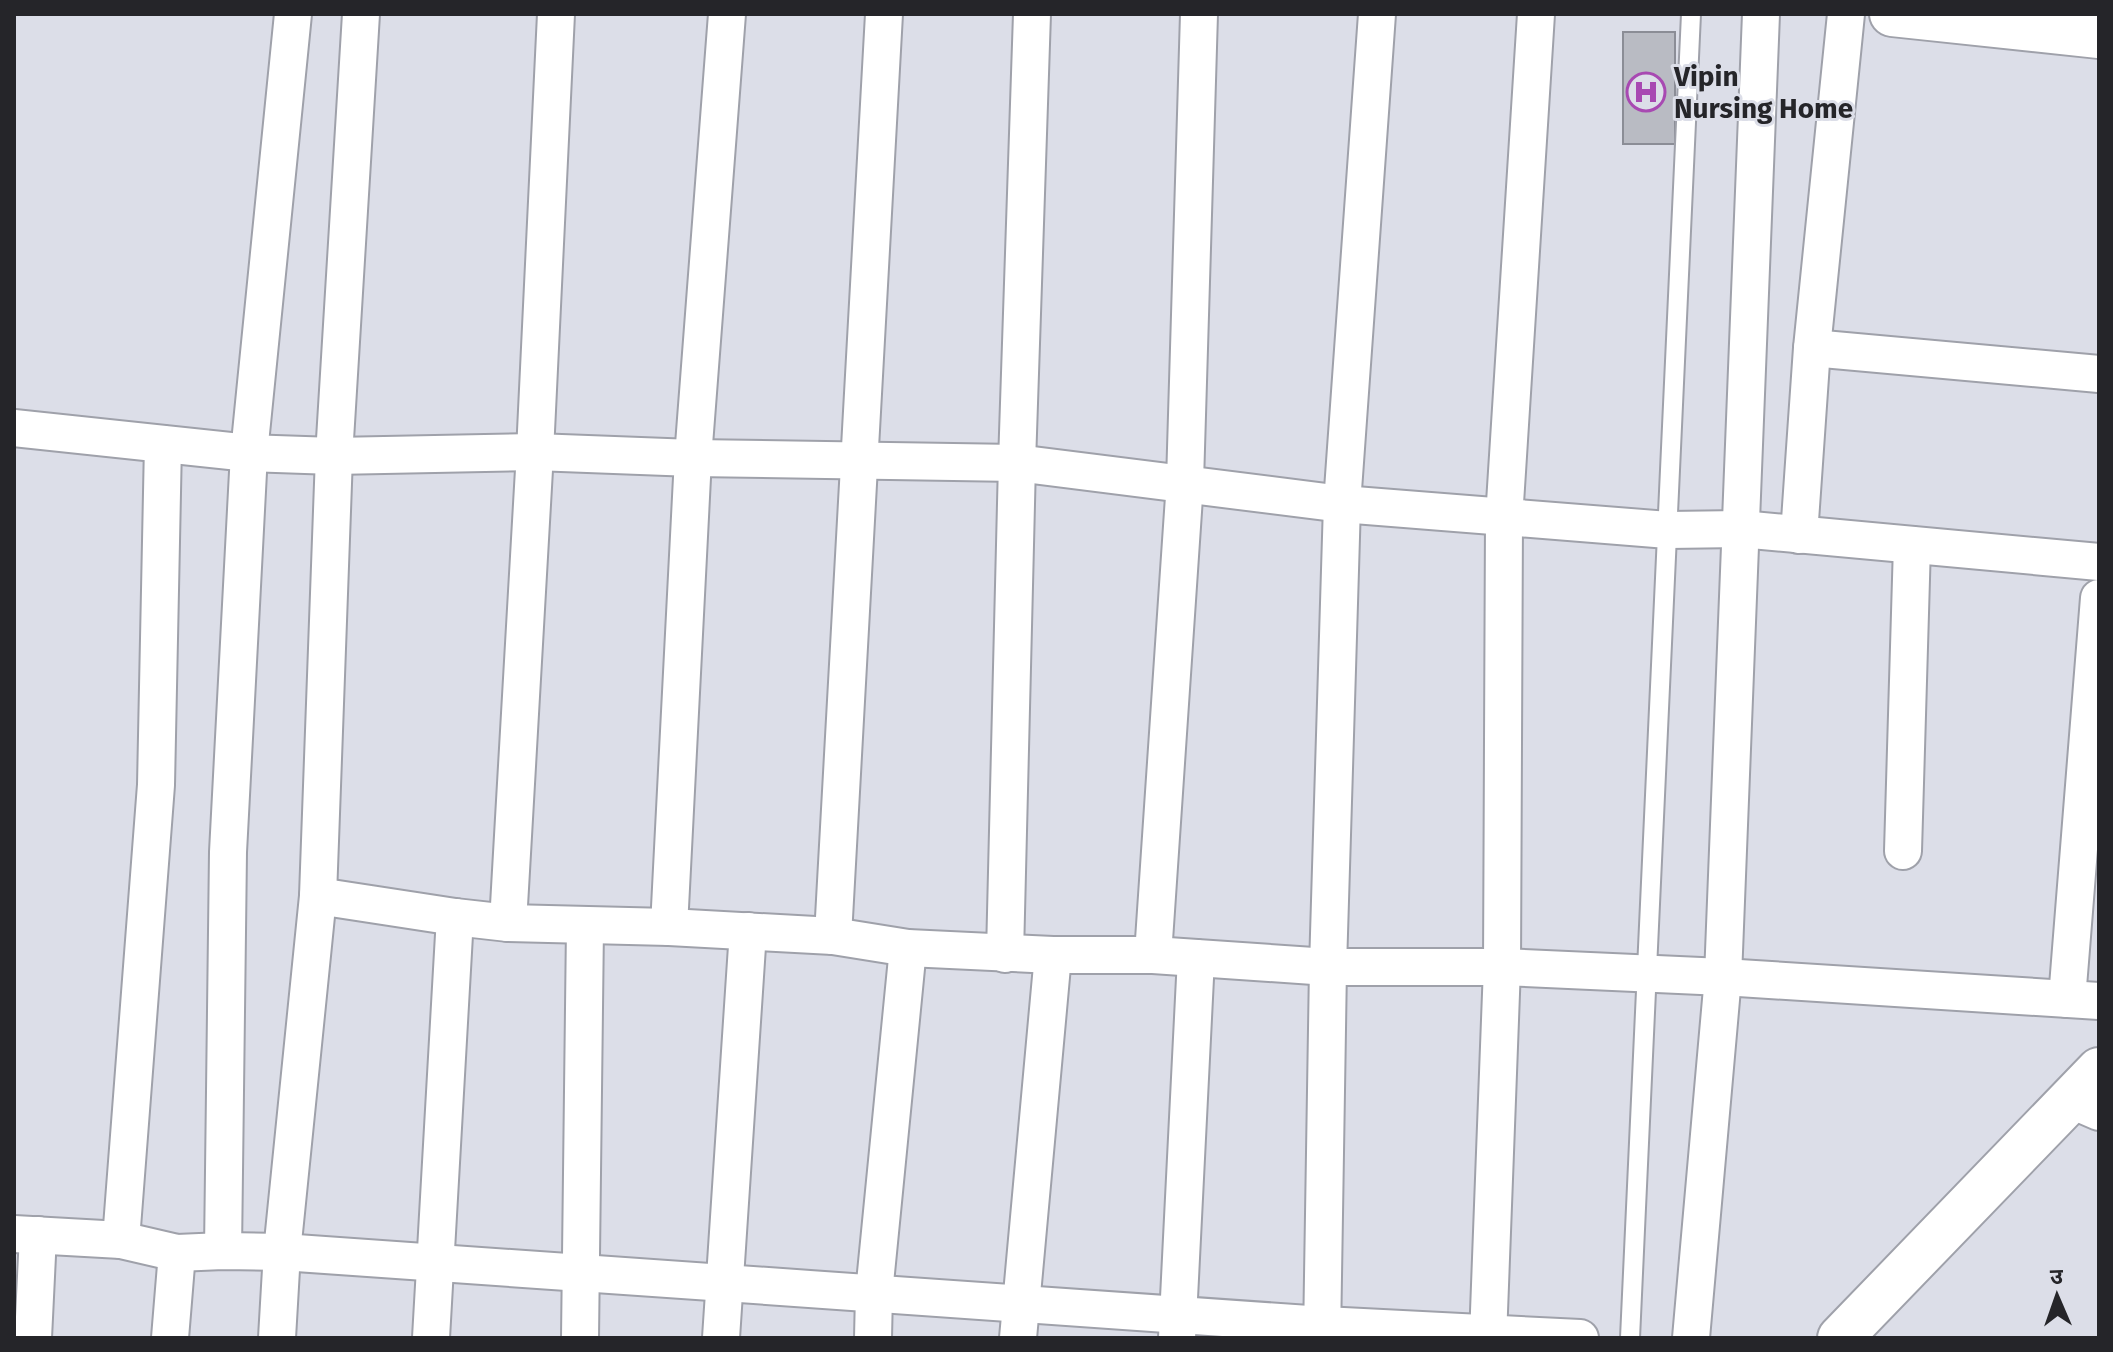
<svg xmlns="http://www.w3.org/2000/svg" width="2113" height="1352" font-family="'Fira Sans','Noto Sans Devanagari',sans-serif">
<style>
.building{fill:#b9bbc3;stroke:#8b8d96;stroke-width:2}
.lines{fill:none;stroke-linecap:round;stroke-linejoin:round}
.service-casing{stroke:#9fa1aa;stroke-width:22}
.minor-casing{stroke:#9fa1aa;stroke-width:40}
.tertiary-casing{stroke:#9fa1aa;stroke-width:48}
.secondary-casing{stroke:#9fa1aa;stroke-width:48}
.service{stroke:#fff;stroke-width:18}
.minor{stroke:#fff;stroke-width:36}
.tertiary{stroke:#fff;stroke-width:44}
.secondary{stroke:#fff;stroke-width:44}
.labels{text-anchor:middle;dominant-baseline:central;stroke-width:6;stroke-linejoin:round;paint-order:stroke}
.poi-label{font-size:28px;font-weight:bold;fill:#252529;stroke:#dcdee8;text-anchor:start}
</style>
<rect width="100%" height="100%" fill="#dcdee8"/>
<rect class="building" x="1623" y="32" width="52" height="112"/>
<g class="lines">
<defs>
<polyline id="service" points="1630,1338 1691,14"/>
<g id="minor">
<polyline points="1812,348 2099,374"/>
<polyline points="14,428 249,453 334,456 535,452 693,458 1017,463 1342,504 1668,530 1741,529 2099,562"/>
<polyline points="1799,535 1812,348 1846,14"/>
<polyline points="1903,851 1912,545"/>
<polyline points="318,896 455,917 508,923 669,927 833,936 908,948 1053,955 1153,955 1328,967 1502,967 1723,977 2099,1001"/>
<polyline points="508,923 535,452 556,14"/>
<polyline points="669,927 693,458 727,14"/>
<polyline points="833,936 884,14"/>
<polyline points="1005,954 1017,463 1032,14"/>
<polyline points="1153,955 1185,482 1199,14"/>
<polyline points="2067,999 2099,598"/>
<polyline points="2069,1099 2099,1112"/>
<polyline points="14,1234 121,1240 177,1253 223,1251 282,1252 1323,1325 1580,1338"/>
<polyline points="121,1240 156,785 163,444"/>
<polyline points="223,1251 228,852 249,453 293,14"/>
<polyline points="33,1338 38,1235"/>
<polyline points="170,1338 177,1253"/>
<polyline points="277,1338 282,1252 318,896 334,456 361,14"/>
<polyline points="431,1338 455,917"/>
<polyline points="580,1338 585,926"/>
<polyline points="721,1338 748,931"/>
<polyline points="873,1338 874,1293 908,948"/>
<polyline points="1018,1338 1053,955"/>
<polyline points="1177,1338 1196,958"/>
<polyline points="1322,1338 1328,967 1342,504 1377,14"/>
<polyline points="1488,1338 1502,967 1504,519 1536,14"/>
<polyline points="1691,1338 1723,977 1761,14"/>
</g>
<polyline id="tertiary" points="1840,1338 2099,1070"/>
<polyline id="secondary" points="1892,14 2099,36"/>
</defs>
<use href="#service" class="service-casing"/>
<use href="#minor" class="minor-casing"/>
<use href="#tertiary" class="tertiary-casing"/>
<use href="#secondary" class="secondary-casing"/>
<use href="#service" class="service"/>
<use href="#minor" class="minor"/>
<use href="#tertiary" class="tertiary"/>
<use href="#secondary" class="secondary"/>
</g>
<defs>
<symbol id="hospital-ring" viewBox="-11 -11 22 22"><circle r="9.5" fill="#dcdee8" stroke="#a849b2" stroke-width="1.5"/><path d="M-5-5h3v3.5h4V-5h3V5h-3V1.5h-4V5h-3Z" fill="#a849b2"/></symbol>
</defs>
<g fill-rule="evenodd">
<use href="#hospital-ring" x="1624" y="70" width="44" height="44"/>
</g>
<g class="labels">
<g class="poi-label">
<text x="1674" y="76">Vipin<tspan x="1674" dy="32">Nursing Home</tspan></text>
</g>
</g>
<rect width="2113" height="1352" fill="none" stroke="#252529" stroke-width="32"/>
<g transform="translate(2057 1296) rotate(358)" stroke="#dcdee8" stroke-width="6" paint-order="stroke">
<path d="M0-6L14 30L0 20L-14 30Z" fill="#252529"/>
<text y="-12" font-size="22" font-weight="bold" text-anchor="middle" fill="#252529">उ</text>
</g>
</svg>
